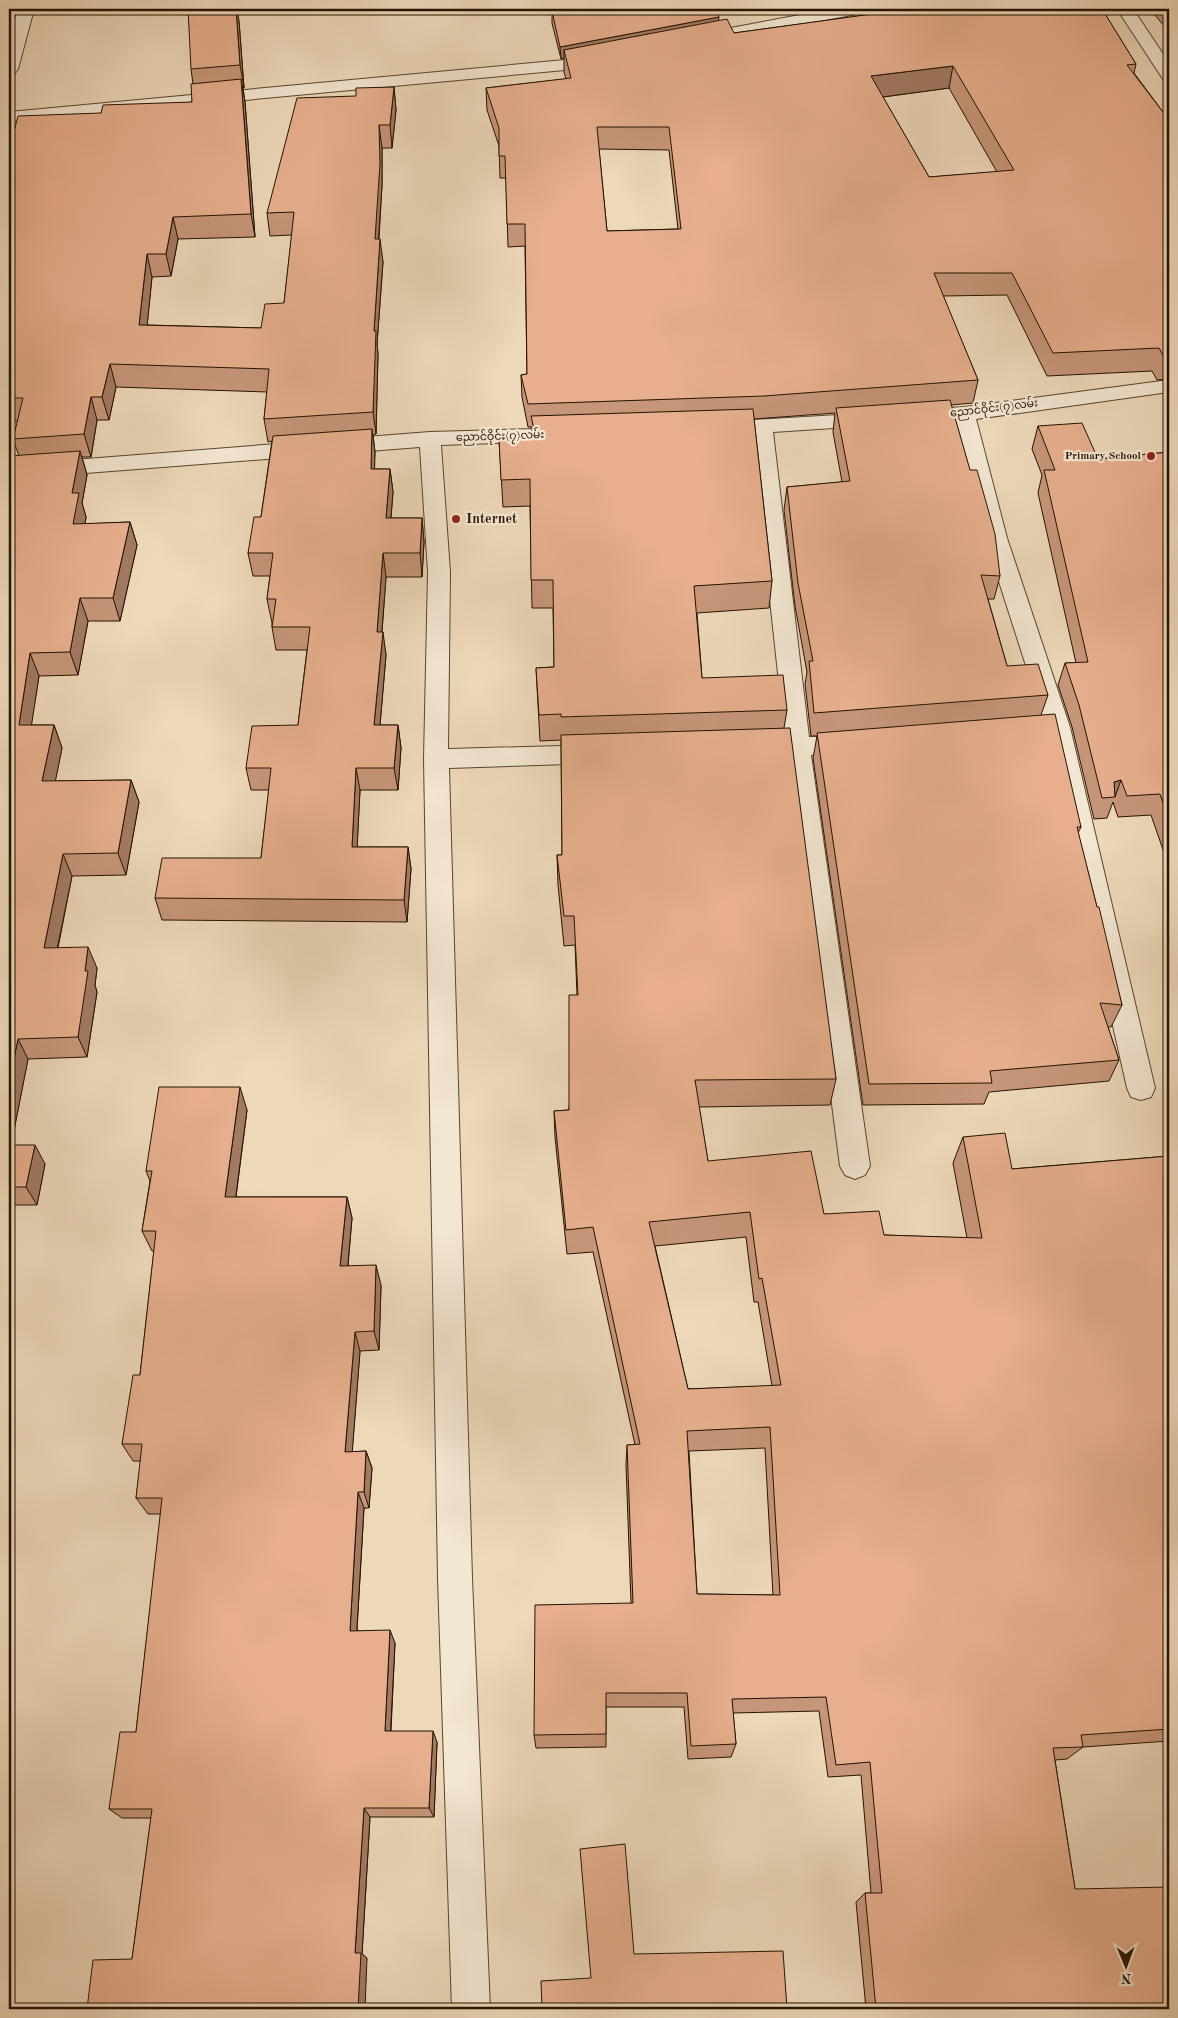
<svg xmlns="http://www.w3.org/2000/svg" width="1178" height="2018" font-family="'Old Standard TT','Noto Sans Myanmar',serif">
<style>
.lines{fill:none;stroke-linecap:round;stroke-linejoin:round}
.minor-casing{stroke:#56442e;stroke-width:2}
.minor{fill:#f3e6d2;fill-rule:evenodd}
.wall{fill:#c79679;stroke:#231200;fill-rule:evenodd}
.shaded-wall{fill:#a27a63;stroke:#231200}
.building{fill:#e7af8d;stroke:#231200;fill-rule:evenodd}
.poi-dot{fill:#8f2418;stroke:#f3e6d2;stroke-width:2}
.labels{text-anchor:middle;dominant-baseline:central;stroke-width:4.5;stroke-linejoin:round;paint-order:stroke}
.far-street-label{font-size:11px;fill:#231200;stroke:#f3e6d2}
.far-poi-label{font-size:11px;font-weight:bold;fill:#231200;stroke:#f3e6d2;text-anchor:end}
.poi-label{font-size:14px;font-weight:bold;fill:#231200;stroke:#f3e6d2;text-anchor:start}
</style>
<rect width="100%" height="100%" fill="#edd8ba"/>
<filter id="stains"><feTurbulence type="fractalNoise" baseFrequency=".004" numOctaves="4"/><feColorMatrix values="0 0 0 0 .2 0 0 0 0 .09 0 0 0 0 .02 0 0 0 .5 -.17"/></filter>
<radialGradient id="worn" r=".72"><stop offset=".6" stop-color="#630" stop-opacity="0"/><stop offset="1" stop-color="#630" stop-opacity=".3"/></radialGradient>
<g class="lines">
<defs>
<g id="minor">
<polygon points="18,9 34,9 18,69 15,73 9,74 9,40"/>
<polygon points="832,9 865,9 863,13 857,14 698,44 692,43 690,39 692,35 698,34"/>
<polygon points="1117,9 1133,9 1169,63 1169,80 1163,79"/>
<polygon points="602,53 608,54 611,58 608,62 565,70 9,122 9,112 565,60"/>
<polygon points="1169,380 1169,392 976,419 1007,538 1070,727 1155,1088 1151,1097 1141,1100 1131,1097 1127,1088 1048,737 1019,739 1010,736 1007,730 1010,724 1043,719 985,538 955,421 918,424 911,422 907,417 911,412 918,410 964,407"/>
<polygon points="872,413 879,415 883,420 879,425 773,432 809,737 852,735 861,738 864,744 861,750 852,753 811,755 870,1166 865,1175 855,1179 845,1175 840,1166 787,757 755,758 746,755 743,749 746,743 785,738 752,434 718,436 711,434 707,429 711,424 718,422"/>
<polygon points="570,428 577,430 581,435 577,440 441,445 450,572 448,749 599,745 608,747 611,754 608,761 599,763 449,768 472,1578 490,2009 452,2009 438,1578 424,759 428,572 420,447 9,479 9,465 430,432"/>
</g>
</defs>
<use href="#minor" class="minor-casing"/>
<use href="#minor" class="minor"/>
</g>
<g class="wall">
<path d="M875 9H1102L1136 64 1134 73 1169 120V379L1157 380 1152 371 1047 376 1007 295 943 296 978 380 973 403 951 405 1000 576 994 599H988L1007 666 1048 695 1041 715 1081 827 1078 833 1122 1005 1111 1027H1108L1119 1060 1109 1081 989 1092 984 1104 863 1105 813 758 817 736H811L805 684 807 672 795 606 784 510 787 487 842 482 833 432 835 413 754 419 772 581 769 608 697 613 702 678 787 710 784 728 836 1079 830 1105 699 1107 708 1161 824 1214 884 1235 967 1238 953 1163 963 1137 1012 1169 1169 1156V1741L1083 1747 1067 1759 1055 1760 1075 1889 1169 2009H866L856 1902 865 1893H871L861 1775 828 1777 819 1711 733 1713 736 1744 731 1757 688 1759 684 1707H606V1747L536 1748 534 1735 631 1603 626 1465 627 1445H635L593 1252 567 1254 555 1137 554 1111 569 1110 577 995 575 945 564 946 558 885 557 855H562L561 740 540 741 536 668 554 667 553 608H532L530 506 503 507 499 439 532 438V427H528L522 397 521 375 527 374 525 246 508 247 506 178H500L499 146 487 110 486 88 566 79 564 72V58L561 59 552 23V11L719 21 734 33 875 14ZM949 88 997 172 929 177 883 97ZM599 149 669 150 678 229 607 231ZM746 1237 754 1302H758L772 1386 688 1389 655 1246ZM765 1448 773 1595 697 1594 689 1451Z"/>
<polygon points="1150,9 1169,9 1169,32"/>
<polygon points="239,21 244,88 243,88 245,102 255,237 178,239 171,276 152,277 147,325 261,328 284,303 292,235 270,236 267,213 356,96 394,87 396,110 392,148 382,148 382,185 379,239 383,262 377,344 378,354 376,434 373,435 375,452 374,469 390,469 393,492 391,518 422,518 424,542 422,577 386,577 382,632 386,655 380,725 398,725 401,748 398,790 360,790 357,847 408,847 411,869 407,922 162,920 155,898 261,858 269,790 251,790 246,768 298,725 307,650 276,650 272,627 272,623 267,599 270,576 253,576 248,553 261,517 272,441 268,442 264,419 267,392 116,387 109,420 97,420 91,457 82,457 87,475 82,503 86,517 85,524 130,522 137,545 120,621 88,621 78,675 39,676 31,725 54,725 62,748 55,781 131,780 139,802 126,875 72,876 58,948 97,968 95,985 97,992 87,1057 28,1059 11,1145 45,1164 37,1205 9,1205 9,456 19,456 13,439 18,421 9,421 9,151 101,113 192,102 193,84 191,69"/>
<polygon points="1169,379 1169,405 1164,395"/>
<polygon points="1038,426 1098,459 1169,452 1169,867 1151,815 1118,817 1113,802 1107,818 1094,819 1072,727 1058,685 1065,663 1076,663 1038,493 1042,475 1032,449"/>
<polygon points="247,1110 236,1197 347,1197 352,1218 348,1266 381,1285 379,1350 360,1351 352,1452 366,1451 372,1468 369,1508 364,1508 357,1630 395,1643 391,1731 437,1742 434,1817 370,1817 362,1954 367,1958 132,1959 151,1818 122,1818 109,1809 136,1732 161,1514 148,1514 136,1498 141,1461 133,1461 122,1444 140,1375 154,1251 152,1251 142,1231 150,1181 146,1171"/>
</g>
<g class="shaded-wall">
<polygon points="236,9 237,9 239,21 244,88 240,65"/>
<polygon points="719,17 718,29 564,50 564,58 561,59 560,47"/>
<polygon points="953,66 949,88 868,99 871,76"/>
<polygon points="241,79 245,102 255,237 251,214"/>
<polygon points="394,87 396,110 392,148 390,125"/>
<polygon points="379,125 382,148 382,185 377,262 375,239"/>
<polygon points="173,217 178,239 171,276 166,254"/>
<polygon points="380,239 383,262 377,344 378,354 376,434 373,412 374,331"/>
<polygon points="147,254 152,277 145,347 139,325"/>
<polygon points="110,364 116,387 109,420 102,397"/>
<polygon points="91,397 97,420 91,457 84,434"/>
<polygon points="372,429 375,452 374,492 371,469"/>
<polygon points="80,451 87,475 82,503 86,517 81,548 73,524 72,493"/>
<polygon points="390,469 393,492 389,541 386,518"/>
<polygon points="422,518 424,542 422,577 420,553"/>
<polygon points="130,522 137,545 120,621 113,598"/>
<polygon points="383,553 386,577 380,656 377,632"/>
<polygon points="80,598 88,621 78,675 70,652"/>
<polygon points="383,632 386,655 378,748 374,725"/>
<polygon points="30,653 39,676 28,748 19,725"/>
<polygon points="54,725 62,748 51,803 42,781"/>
<polygon points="398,725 401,748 398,790 394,768"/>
<polygon points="356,768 360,790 356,869 352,847"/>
<polygon points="131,780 139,802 126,875 118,853"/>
<polygon points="1121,780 1115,797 1114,782"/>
<polygon points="408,847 411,869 407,922 404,900"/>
<polygon points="63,854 72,876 53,969 44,948"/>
<polygon points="88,947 97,968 95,985 97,992 87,1057 78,1037 85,971"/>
<polygon points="18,1039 28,1059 9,1156 9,1082"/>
<polygon points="240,1087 247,1110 233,1218 225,1197"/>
<polygon points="35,1145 45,1164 37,1205 26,1187"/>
<polygon points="347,1197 352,1218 346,1286 340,1266"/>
<polygon points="376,1265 381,1285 379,1350 374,1331"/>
<polygon points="355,1332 360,1351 351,1469 345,1452"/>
<polygon points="366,1451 372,1468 369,1508 364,1492"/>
<polygon points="358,1492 364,1508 356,1644 350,1631"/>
<polygon points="390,1630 395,1643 390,1742 385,1731"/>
<polygon points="433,1731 437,1742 434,1817 429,1808"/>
<polygon points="364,1808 370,1817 362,1954 367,1958 365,2009 358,2009 355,1953"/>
</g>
<g class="building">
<polygon points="188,9 236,9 240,65 191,69"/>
<polygon points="582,9 714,9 719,17 560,47 552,11"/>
<path d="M878 9H1102L1136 64 1127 65 1169 120V357H1164L1159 348 1053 353 1012 273H934L978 380 764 396 528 404 521 375 527 374 525 224H507L505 156H499V128L486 88 571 78 564 50 727 19 734 33 879 13ZM953 66 1014 170 929 177 871 76ZM597 127H669L681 229 607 231Z"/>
<polygon points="241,79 251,214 173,217 166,254 147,254 139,325 261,328 265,304 284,303 294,212 267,213 297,98 356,96 356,88 394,87 390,125 379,125 380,163 375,239 380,239 374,331 376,331 373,412 264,419 269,369 110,364 102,397 91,397 84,434 13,439 23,398 9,398 9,192 13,178 9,178 9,151 18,116 101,113 103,105 192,102 191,84"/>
<polygon points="950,400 970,470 977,470 995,534 1000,576 981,575 1007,666 1038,664 1048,695 814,713 809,661 813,661 798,583 787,487 850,481 836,408"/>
<polygon points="753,409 772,581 694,586 702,678 783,675 787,710 561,717 561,714 539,715 536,668 554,667 553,580 531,580 530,479 501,480 499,439 536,438 531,416"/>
<polygon points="1082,423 1098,459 1169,452 1169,820 1160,794 1127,796 1121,780 1114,782 1115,797 1102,798 1079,705 1065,663 1088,662 1044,470 1055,470 1038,426"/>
<polygon points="372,429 371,469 390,469 386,518 422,518 420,553 383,553 377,632 383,632 374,725 398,725 394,768 356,768 352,847 408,847 404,900 155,898 162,858 261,858 271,768 246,768 252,726 298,725 310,627 272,627 276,599 267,599 273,553 248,553 254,517 261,517 273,436"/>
<polygon points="80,451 72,493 79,493 73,524 130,522 113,598 80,598 70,652 30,653 19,725 54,725 42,781 131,780 118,853 63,854 44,948 88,947 85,971 88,971 78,1037 18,1039 9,1082 9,456"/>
<polygon points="1055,714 1081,827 1077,827 1097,907 1099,907 1122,1005 1100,1003 1119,1060 990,1071 992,1083 869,1084 817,733"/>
<path d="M790 728 836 1079 695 1080 708 1161 811 1151 824 1214 879 1211 884 1235 982 1238 963 1137 1005 1133 1012 1169 1169 1156V1729L1081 1735 1083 1747 1053 1748 1075 1889 1169 1887V2009H876L865 1893H882L870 1762 836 1765 826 1697 732 1699 736 1744 691 1746 687 1693H606V1734L534 1735 535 1605 633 1603 627 1445 640 1444 593 1227 566 1230 554 1111 569 1110V995H578L574 916H564L557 855H562L561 735ZM750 1212 759 1279 762 1278 781 1385 688 1389 649 1222ZM770 1427 780 1595 697 1594 687 1431Z"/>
<polygon points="159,1087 240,1087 225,1197 347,1197 340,1266 376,1265 374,1331 355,1332 345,1452 366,1451 364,1492 358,1492 350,1631 390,1630 385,1731 433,1731 429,1808 364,1808 355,1953 361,1953 358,2009 87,2009 93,1960 132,1959 152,1809 109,1809 120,1732 136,1732 162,1498 136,1498 142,1444 122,1444 133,1375 140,1375 156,1231 142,1231 152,1171 146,1171"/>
<polygon points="9,1145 35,1145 26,1187 9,1187"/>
<polygon points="625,1844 634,1954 783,1951 787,2009 542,2009 541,1981 591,1978 580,1849"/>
</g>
<g class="poi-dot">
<circle cx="1151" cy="456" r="5"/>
<circle cx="456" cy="519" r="5"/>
</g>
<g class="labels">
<g class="far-street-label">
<text transform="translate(994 409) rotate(-7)">ညောင်ဝိုင်း(၇)လမ်း</text>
<text transform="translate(500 437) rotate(-2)">ညောင်ဝိုင်း(၇)လမ်း</text>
</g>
<g class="far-poi-label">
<text x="1141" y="456">Primary School</text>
</g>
<g class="poi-label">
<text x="466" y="519">Internet</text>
</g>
</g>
<rect width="1178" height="2018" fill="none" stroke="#edd8ba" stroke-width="30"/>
<rect x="10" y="10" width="1158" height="1998" fill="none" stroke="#231200" stroke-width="2.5"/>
<rect x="15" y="15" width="1148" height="1988" fill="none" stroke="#231200"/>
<g transform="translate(1126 1966) rotate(179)" stroke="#f3e6d2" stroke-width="4" paint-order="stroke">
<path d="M0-4L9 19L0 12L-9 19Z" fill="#231200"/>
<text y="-8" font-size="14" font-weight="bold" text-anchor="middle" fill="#231200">N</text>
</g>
<rect width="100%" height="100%" filter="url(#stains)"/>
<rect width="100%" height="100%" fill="url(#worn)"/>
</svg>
